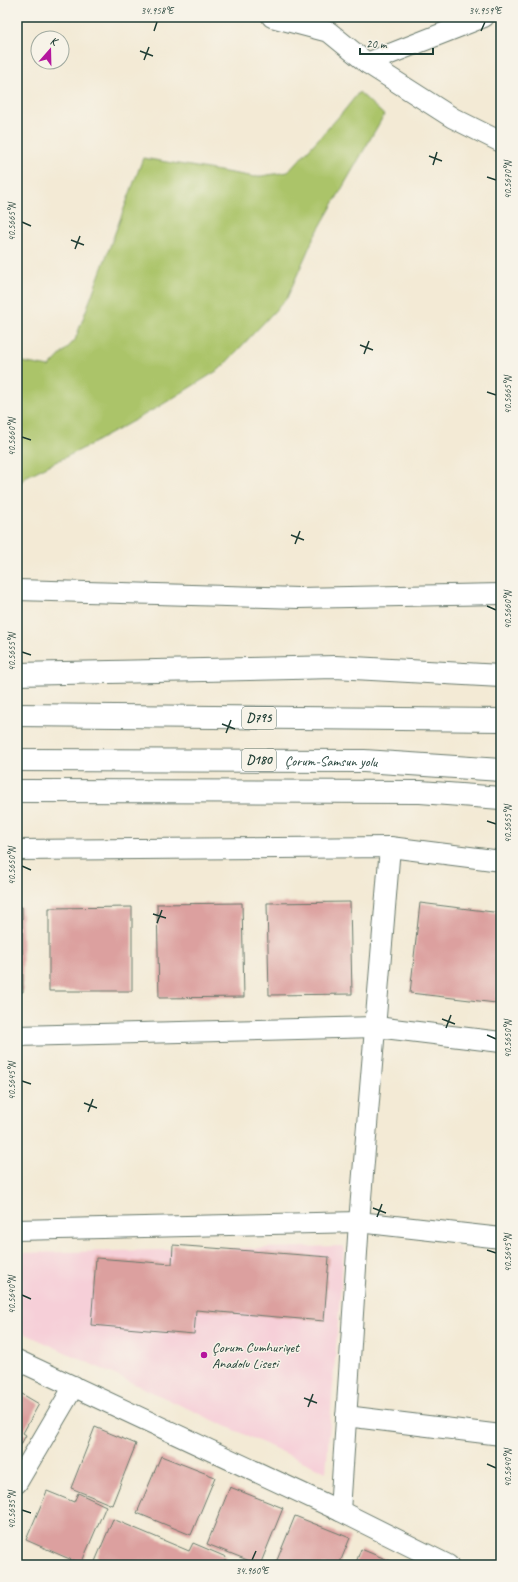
<svg xmlns="http://www.w3.org/2000/svg" width="518" height="1582" font-family="Caveat,sans-serif">
<style>
.built{fill:#f6cfd8}
.green{fill:#abc469;stroke:#65804e}
.building{fill:#dca09f}
.lines{fill:none;stroke-linecap:round;stroke-linejoin:round}
.street-casing{stroke:#697a6c;stroke-width:22}
.highway-casing{stroke:#697a6c;stroke-width:24}
.street{stroke:#fff;stroke-width:20}
.highway{stroke:#fff;stroke-width:22}
.ticks{fill:none;stroke:#1f3d34;stroke-width:1.5}
.poi-dot{fill:#b5179e;stroke:#f7f3e8;stroke-width:1.5}
.labels{text-anchor:middle;dominant-baseline:central;stroke-width:3;stroke-linejoin:round;paint-order:stroke}
.shield{fill:#f7f3e8;stroke:#60746a;stroke-width:1}
.shield-label{font-size:13px;font-weight:bold;fill:#1f3d34}
.street-label{font-size:14px;fill:#1f3d34;stroke:#f7f3e8}
.poi-label{font-size:14px;fill:#1f3d34;stroke:#f7f3e8;text-anchor:start}
.neatline{fill:none;stroke:#1f3d34;stroke-width:1.5}
.ticks-label{font-size:10px;text-anchor:middle;fill:#1f3d34}
</style>
<rect width="100%" height="100%" fill="#f7f3e8"/>
<filter id="ink" filterUnits="userSpaceOnUse"><feTurbulence type="fractalNoise" baseFrequency=".025" numOctaves="2"/><feDisplacementMap in="SourceGraphic" scale="8" xChannelSelector="R" yChannelSelector="G"/><feConvolveMatrix kernelMatrix="1 2 1 2 8 2 1 2 1" color-interpolation-filters="sRGB"/></filter>
<filter id="wash" filterUnits="userSpaceOnUse"><feTurbulence type="fractalNoise" baseFrequency=".012" numOctaves="4" result="noise"/><feDisplacementMap in="SourceGraphic" scale="16" xChannelSelector="R" yChannelSelector="G"/><feGaussianBlur stdDeviation="0.9" result="paint"/><feColorMatrix in="noise" values="0 0 0 0 0 0 0 0 0 0 0 0 0 0 0 0 0 1.4 0 .05"/><feComposite in="paint" operator="in"/></filter>
<g filter="url(#wash)">
<rect width="100%" height="100%" fill="#f3ead5"/>
<polygon class="built" points="344,1246 326,1472 17,1330 17,1253"/>
<polygon class="green" points="359,92 384,115 313,239 287,298 220,369 160,406 90,445 25,477 17,487 17,361 49,367 75,340 143,158 255,177 288,172 343,112"/>
<g id="blocks">
<g class="building">
<polygon points="350,902 352,994 269,995 267,903"/>
<polygon points="242,903 244,997 159,998 157,904"/>
<polygon points="420,903 501,913 501,958 496,1003 410,993"/>
<polygon points="17,907 22,907 23,992 17,992"/>
<polygon points="132,907 132,991 49,991 49,908"/>
<polygon points="173,1245 329,1257 324,1321 196,1310 194,1334 91,1325 96,1258 172,1264"/>
<polygon points="17,1391 39,1404 23,1433 26,1435 17,1452"/>
<polygon points="95,1427 136,1444 112,1505 71,1488"/>
<polygon points="161,1456 215,1477 191,1535 137,1513"/>
<polygon points="230,1487 283,1508 260,1565 207,1544"/>
<polygon points="47,1491 74,1502 78,1493 106,1506 81,1564 26,1540"/>
<polygon points="295,1516 350,1538 339,1565 275,1565"/>
<polygon points="113,1519 189,1551 193,1543 226,1557 223,1565 97,1565 94,1564"/>
<polygon points="361,1549 400,1565 355,1565"/>
</g>
</g>
</g>
<g filter="url(#ink)">
<use href="#blocks" fill-opacity="0" stroke="#697a6c" stroke-width="1"/>
<g class="lines">
<defs>
<g id="street">
<polyline points="272,17 329,32 367,63 453,118 501,142"/>
<polyline points="367,63 484,17"/>
<polyline points="17,590 298,598 501,594"/>
<polyline points="17,850 390,847 501,861"/>
<polyline points="17,1036 376,1027 501,1042"/>
<polyline points="17,1230 359,1222 501,1238"/>
<polyline points="17,1360 340,1511 448,1565"/>
<polyline points="346,1416 501,1435"/>
<polyline points="17,1483 74,1386"/>
<polyline points="340,1511 359,1222 390,847"/>
</g>
<g id="highway">
<polyline points="17,674 335,667 501,676"/>
<polyline points="17,715 501,720"/>
<path id="s1" d="M17 760 364 761 501 770"/>
<polyline points="17,791 420,792 501,798"/>
</g>
</defs>
<use href="#street" class="street-casing"/>
<use href="#highway" class="highway-casing"/>
<use href="#street" class="street"/>
<use href="#highway" class="highway"/>
</g>
</g>
<path class="ticks" d="M154 31 157 22M481 31 485 22M140 51 153 56M144 60 149 47M429 156 442 161M433 165 437 152M487 177 496 180M22 222 31 226M71 240 84 245M75 249 80 236M360 345 373 350M364 354 369 341M487 392 496 395M22 437 31 440M291 535 304 540M295 544 300 531M487 606 496 610M22 652 31 655M222 724 235 729M226 733 231 720M487 821 496 824M22 866 31 870M153 914 166 918M157 923 162 910M442 1019 455 1024M446 1028 451 1015M487 1035 496 1039M22 1081 31 1084M84 1103 97 1108M88 1112 93 1099M373 1208 386 1213M377 1217 382 1204M487 1250 496 1253M22 1295 31 1299M304 1398 317 1403M308 1407 313 1394M487 1464 496 1468M22 1510 31 1513M252 1560 256 1551"/>
<circle class="poi-dot" cx="204" cy="1355" r="4"/>
<g class="labels">
<g class="shield">
<rect x="242" y="707" width="34" height="22" rx="3"/>
<rect x="242" y="749" width="34" height="22" rx="3"/>
</g>
<g class="shield-label">
<text x="259" y="718">D795</text>
<text x="259" y="760">D180</text>
</g>
<g class="street-label">
<text stroke="none"><textPath href="#s1" startOffset="314">Çorum-Samsun yolu</textPath></text>
</g>
<g class="poi-label">
<text x="212" y="1347">Çorum Cumhuriyet<tspan x="212" dy="16">Anadolu Lisesi</tspan></text>
</g>
</g>
<rect width="518" height="1582" fill="none" stroke="#f7f3e8" stroke-width="44"/>
<g transform="translate(50 50) rotate(20)"><circle r="19" fill="#f7f3e8" stroke="#a1aaa0"/>
<path d="M0-3L7 15L0 10L-7 15Z" fill="#b5179e"/>
<text y="-6" font-size="11" font-weight="bold" text-anchor="middle" fill="#1f3d34">K</text>
</g>
<path d="M360 48v6h73v-6" fill="none" stroke="#1f3d34" stroke-width="2"/>
<text x="366" y="48" font-size="12" fill="#1f3d34" stroke="#f7f3e8" stroke-width="3" paint-order="stroke">20 m</text>
<rect x="22" y="22" width="474" height="1538" class="neatline"/>
<g class="ticks-label">
<text x="157" y="14">34.958°E</text>
<text x="485" y="14">34.959°E</text>
<text transform="translate(507 180) rotate(-90)" y="4">40.5670°N</text>
<text transform="translate(11 222) rotate(-90)" y="4">40.5665°N</text>
<text transform="translate(507 395) rotate(-90)" y="4">40.5665°N</text>
<text transform="translate(11 437) rotate(-90)" y="4">40.5660°N</text>
<text transform="translate(507 610) rotate(-90)" y="4">40.5660°N</text>
<text transform="translate(11 652) rotate(-90)" y="4">40.5655°N</text>
<text transform="translate(507 824) rotate(-90)" y="4">40.5655°N</text>
<text transform="translate(11 866) rotate(-90)" y="4">40.5650°N</text>
<text transform="translate(507 1039) rotate(-90)" y="4">40.5650°N</text>
<text transform="translate(11 1081) rotate(-90)" y="4">40.5645°N</text>
<text transform="translate(507 1253) rotate(-90)" y="4">40.5645°N</text>
<text transform="translate(11 1295) rotate(-90)" y="4">40.5640°N</text>
<text transform="translate(507 1468) rotate(-90)" y="4">40.5640°N</text>
<text transform="translate(11 1510) rotate(-90)" y="4">40.5635°N</text>
<text x="252" y="1574">34.960°E</text>
</g>
</svg>
